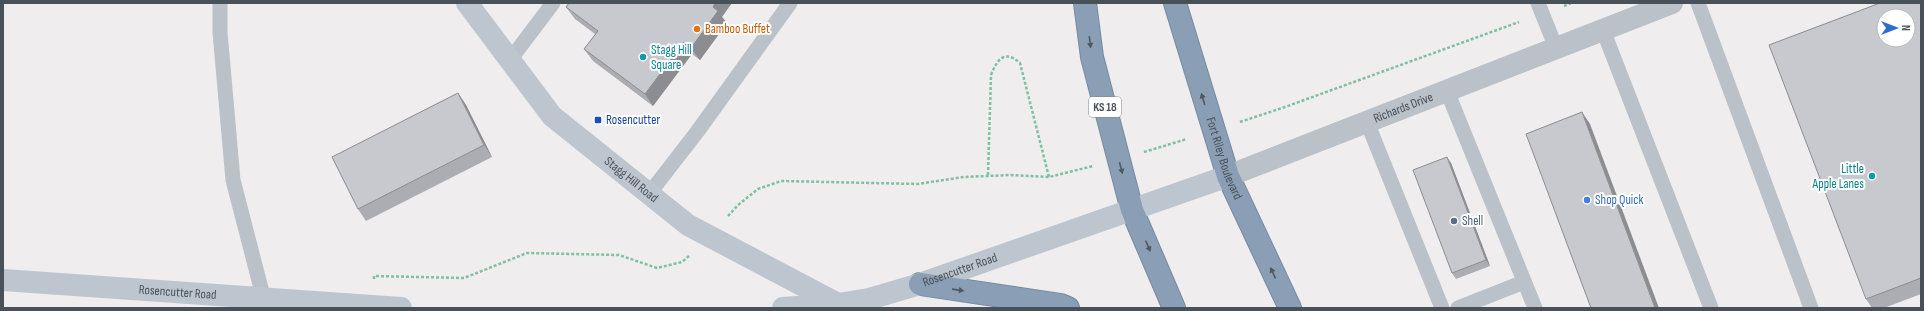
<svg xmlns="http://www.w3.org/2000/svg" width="1924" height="311" font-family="'Sofia Sans Condensed',sans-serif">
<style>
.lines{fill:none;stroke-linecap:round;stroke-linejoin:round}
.highway-casing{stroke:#768aa2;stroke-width:24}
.path{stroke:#7cc2a1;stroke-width:2.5;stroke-dasharray:3 2;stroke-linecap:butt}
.lane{stroke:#bac1c8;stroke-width:15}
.street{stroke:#bac1c8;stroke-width:22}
.secondary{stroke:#bdc5cf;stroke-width:22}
.highway{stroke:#8a9fb6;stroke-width:22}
.wall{fill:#acadb2}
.shaded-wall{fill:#8c8d91}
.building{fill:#c8c9cf;stroke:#8c8d91;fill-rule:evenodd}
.oneway{fill:#4f5861}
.food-dot{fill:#e8710a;stroke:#fff;stroke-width:1.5}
.culture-dot{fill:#0f9aa8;stroke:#fff;stroke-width:1.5}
.transit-dot{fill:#1a4fb4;stroke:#fff;stroke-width:1.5}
.shop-dot{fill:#3f7fe0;stroke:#fff;stroke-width:1.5}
.service-dot{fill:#5c6f8a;stroke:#fff;stroke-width:1.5}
.labels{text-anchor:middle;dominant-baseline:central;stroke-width:4;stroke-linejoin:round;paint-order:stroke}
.shield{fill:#fff;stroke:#7f848a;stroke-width:1}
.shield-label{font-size:12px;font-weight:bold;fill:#485058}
.food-label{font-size:13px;fill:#c56008;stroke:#fff;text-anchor:start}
.culture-label{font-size:13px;fill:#0d838f;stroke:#fff;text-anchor:start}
.street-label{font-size:13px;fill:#485058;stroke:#fff}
.transit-label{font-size:13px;fill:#164399;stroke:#fff;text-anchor:start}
.shop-label{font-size:13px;fill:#366cbe;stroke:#fff;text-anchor:start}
.service-label{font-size:13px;fill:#4e5e75;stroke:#fff;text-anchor:start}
</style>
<rect width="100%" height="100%" fill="#efeded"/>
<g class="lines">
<defs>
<g id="highway">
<polyline points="1085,3 1092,57 1132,210 1174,308"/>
<path id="s5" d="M1175 3 1228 176 1290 308"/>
<polyline points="920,284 1061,305 1068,308"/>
</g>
</defs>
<use href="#highway" class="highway-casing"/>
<g class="path">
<polyline points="1564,6 1571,3"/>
<polyline points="1240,122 1285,107 1519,22"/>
<polyline points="1144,152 1187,139"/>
<path d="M988 175 991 75C997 60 1004 49 1020 63L1049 177"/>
<polyline points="728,216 738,205 758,189 781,181 918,184 963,177 1011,175 1049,177 1093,166"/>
<polyline points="374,279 374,276 464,278 527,253 619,255 657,268 682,262 689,256"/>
</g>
<g class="lane">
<polyline points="220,3 220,32 233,180 264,300"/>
<polyline points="1538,3 1556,48"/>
<polyline points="1698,3 1811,308"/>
<polyline points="1603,30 1711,308"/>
<polyline points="510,60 553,3"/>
<polyline points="1447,91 1535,308"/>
<polyline points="1367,122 1442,308"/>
<polyline points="649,194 697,132 790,3"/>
<polyline points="1458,308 1524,282"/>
</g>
<path class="street" id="s1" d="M1228 176 1672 3"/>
<g class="secondary">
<path id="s2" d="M467 3 552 116 688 225 838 304"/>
<path id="s3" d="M3 280 401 308"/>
<path id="s4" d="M783 308 838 304 869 299 920 284 1228 176"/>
</g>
<use href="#highway" class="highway"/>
</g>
<g class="wall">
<polygon points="1921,3 1921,294 1884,308 1872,308 1866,299"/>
<polygon points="566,7 722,17 727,23 700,60 692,54 653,106 593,61 584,49 595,34 575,19"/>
<polygon points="458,93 466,105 492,157 366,221 358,209"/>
<polygon points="1451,163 1490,266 1456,279 1452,273"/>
</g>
<g class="shaded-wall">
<polygon points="715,3 732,3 722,17 727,23 700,60 691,48 713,7"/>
<polygon points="684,42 692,54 653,106 645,94"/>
<polygon points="458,93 466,105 492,157 484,145"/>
<polygon points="1582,112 1590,124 1659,308 1655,308"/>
<polygon points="1447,157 1451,163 1490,266 1486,260"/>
</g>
<g class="building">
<polygon points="569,3 715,3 713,7 718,11 691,48 684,42 645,94 584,49 598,31 566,7"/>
<path d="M1880 3H1921V278L1866 299 1769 45ZM1884 16H1908V40H1884Z"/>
<polygon points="458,93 484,145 358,209 332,157"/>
<polygon points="1582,112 1655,308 1591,308 1526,134"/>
<polygon points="1447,157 1486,260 1452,273 1413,170"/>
</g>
<defs><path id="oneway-solid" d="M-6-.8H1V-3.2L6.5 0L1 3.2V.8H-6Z"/></defs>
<g class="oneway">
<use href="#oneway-solid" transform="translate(1090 42) rotate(83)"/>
<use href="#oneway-solid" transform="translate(1203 99) rotate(-107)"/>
<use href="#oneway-solid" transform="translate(1121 168) rotate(75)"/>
<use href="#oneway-solid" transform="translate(1148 246) rotate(67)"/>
<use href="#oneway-solid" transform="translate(1273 273) rotate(-115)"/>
<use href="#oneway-solid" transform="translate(958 290) rotate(8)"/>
</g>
<circle class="food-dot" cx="697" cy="29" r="4"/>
<g class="culture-dot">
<circle cx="643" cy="57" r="4"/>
<circle cx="1872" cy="176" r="4"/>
</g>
<rect class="transit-dot" x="594" y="116" width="8" height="8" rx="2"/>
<circle class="shop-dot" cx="1587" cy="200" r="4"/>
<circle class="service-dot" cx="1454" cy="221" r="4"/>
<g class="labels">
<rect class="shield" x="1089" y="97" width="32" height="20" rx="3"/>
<g class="shield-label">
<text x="1105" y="107">KS 18</text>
</g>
<g class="food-label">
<text x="705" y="29">Bamboo Buffet</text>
</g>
<g class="culture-label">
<text x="651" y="50">Stagg Hill<tspan x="651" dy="15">Square</tspan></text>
<text x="1864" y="169" text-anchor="end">Little<tspan x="1864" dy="15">Apple Lanes</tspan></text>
</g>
<g class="street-label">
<text stroke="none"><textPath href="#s1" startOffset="188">Richards Drive</textPath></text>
<text stroke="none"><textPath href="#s5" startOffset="163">Fort Riley Boulevard</textPath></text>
<text stroke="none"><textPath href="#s2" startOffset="243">Stagg Hill Road</textPath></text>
<text stroke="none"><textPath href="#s4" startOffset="182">Rosencutter Road</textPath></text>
<text stroke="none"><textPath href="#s3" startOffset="175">Rosencutter Road</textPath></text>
</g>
<g class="transit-label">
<text x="606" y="120">Rosencutter</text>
</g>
<g class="shop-label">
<text x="1595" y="200">Shop Quick</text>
</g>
<g class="service-label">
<text x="1462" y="221">Shell</text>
</g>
</g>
<rect width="1924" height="311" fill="none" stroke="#485058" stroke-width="8"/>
<g transform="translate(1896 28) rotate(90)"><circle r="19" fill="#ffffff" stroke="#b6b9bc"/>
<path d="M0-3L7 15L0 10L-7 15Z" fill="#2f6ec8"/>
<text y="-6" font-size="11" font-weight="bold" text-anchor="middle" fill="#485058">N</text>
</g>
</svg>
